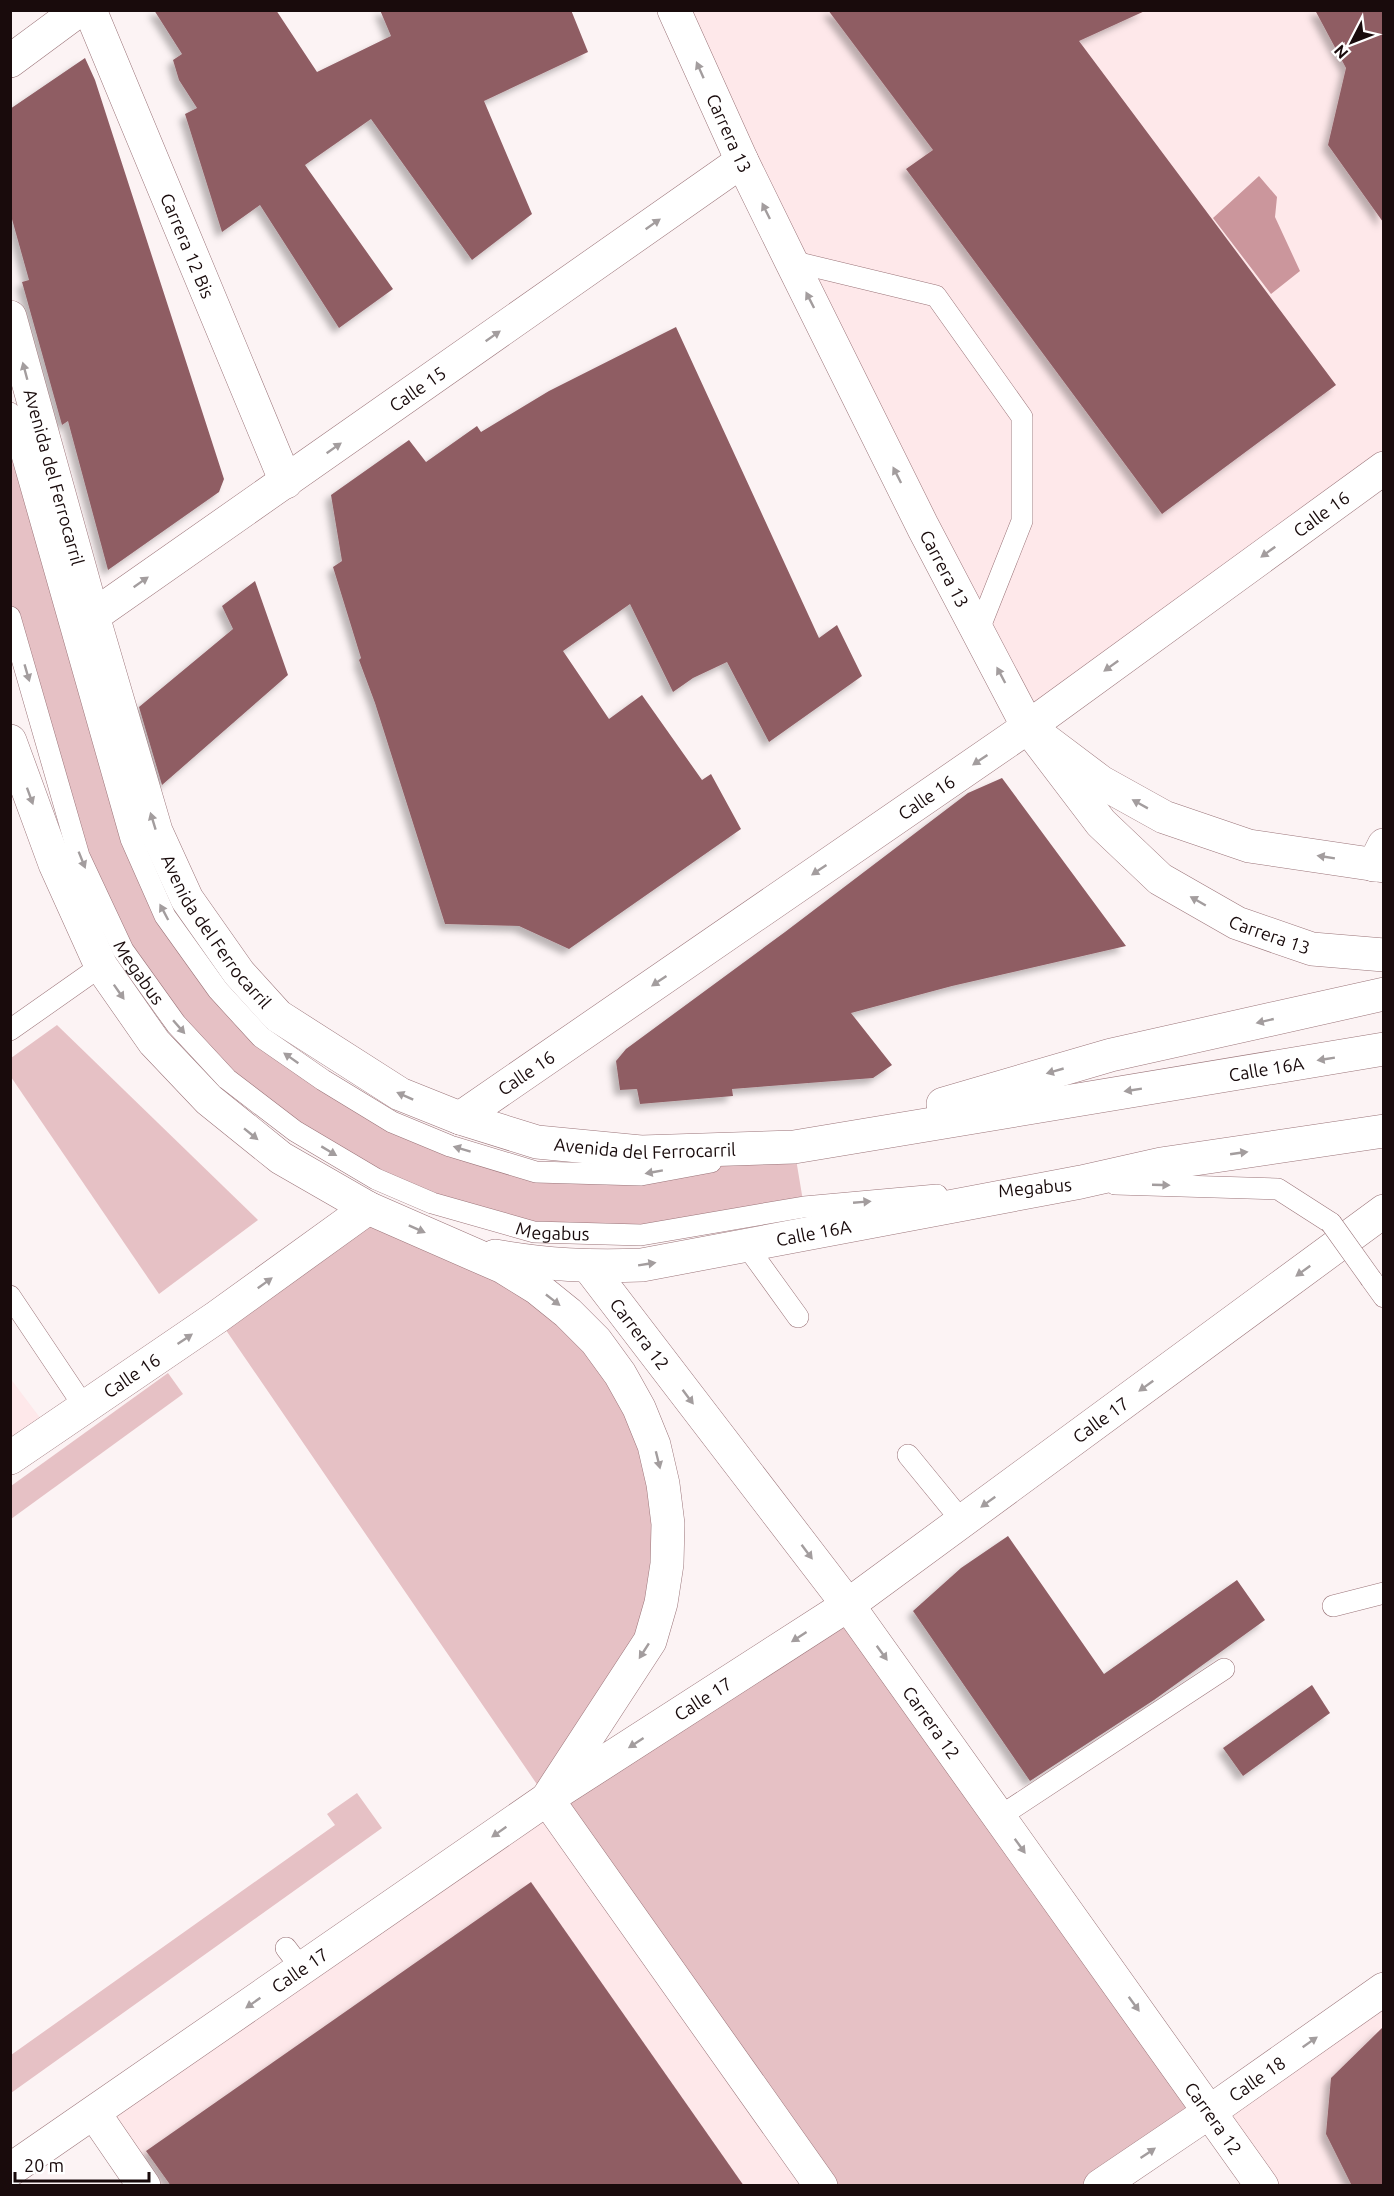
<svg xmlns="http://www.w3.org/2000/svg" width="1394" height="2196" font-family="Ubuntu,sans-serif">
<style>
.built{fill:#fee8ea}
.green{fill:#e6c1c5}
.water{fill:#cb969c}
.building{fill:#8f5d64;filter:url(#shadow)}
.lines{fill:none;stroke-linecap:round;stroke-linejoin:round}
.lane-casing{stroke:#9b7479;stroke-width:22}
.street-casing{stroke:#9b7479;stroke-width:34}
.secondary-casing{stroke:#9b7479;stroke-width:34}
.primary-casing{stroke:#9b7479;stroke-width:34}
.lane{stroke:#fff;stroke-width:21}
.street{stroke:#fff;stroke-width:33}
.secondary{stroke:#fff;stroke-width:33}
.primary{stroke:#fff;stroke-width:33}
.lane-bridge-casing{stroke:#9b7479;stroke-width:22;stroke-linecap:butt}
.lane-bridge{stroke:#fff;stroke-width:21}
.oneway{fill:#a39d9e}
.labels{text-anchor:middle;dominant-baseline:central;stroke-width:4.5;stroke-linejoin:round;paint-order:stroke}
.street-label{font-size:18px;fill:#190b0c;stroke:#fff}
</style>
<defs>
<filter id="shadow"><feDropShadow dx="-5.5" dy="5.5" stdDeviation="3" flood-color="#0004"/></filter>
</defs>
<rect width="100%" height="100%" fill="#fcf3f4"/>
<g class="built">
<polygon points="674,11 1383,11 1383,468 1028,727"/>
<polygon points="10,1378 50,1431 10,1458"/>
<polygon points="547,1799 821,2185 144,2185 94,2113"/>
<polygon points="1383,1989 1383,2185 1262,2185 1210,2112"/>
</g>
<g class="green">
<polygon points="10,413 165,916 261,1037 392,1122 536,1172 794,1147 804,1207 641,1235 534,1232 432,1203 295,1131 176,1024 79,856 11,617"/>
<polygon points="57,1025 258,1220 159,1294 11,1077 11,1058"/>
<polygon points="368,1208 503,1267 639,1408 661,1603 548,1797 848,1605 1201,2097 1100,2185 821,2185 547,1799 217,1317"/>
<polygon points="168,1373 183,1394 11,1519 11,1486"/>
<polygon points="357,1793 382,1828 11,2093 11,2055 335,1825 327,1814"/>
</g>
<polygon class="water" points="1259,176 1277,197 1275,217 1300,271 1271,294 1213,218"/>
<g class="building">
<polygon points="154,10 276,10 317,72 391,36 380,10 571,10 588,52 484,101 532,214 472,260 371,119 305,165 393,289 339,328 260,205 222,232 185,114 197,108 179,80 173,60 182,54"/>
<polygon points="828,10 1147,10 1079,41 1336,385 1162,514 906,169 933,150"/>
<polygon points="1315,10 1383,10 1383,222 1328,145 1346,68"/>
<polygon points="85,58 95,80 224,479 219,492 108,570 68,421 62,425 22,282 29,280 10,212 10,109"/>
<polygon points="676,327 819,638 837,625 862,676 769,742 727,662 693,678 673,692 630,604 563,651 609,719 642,695 702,780 711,774 741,829 569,949 519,926 445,924 375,703 359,660 361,658 333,567 342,561 331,495 409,440 426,462 477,426 481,432 549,391"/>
<polygon points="255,581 288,675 162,785 139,707 233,629 222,606"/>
<polygon points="1002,778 1126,946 952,986 851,1013 892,1065 873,1078 732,1089 733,1096 640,1104 637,1089 620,1090 616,1061 626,1049 785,932 968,793"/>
<polygon points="1008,1536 1104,1674 1237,1580 1265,1620 1154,1700 1030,1781 913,1611 961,1568"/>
<polygon points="1312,1685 1330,1713 1243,1776 1223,1748"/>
<polygon points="531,1882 744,2186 171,2186 146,2151"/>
<polygon points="1383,2027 1383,2186 1352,2186 1326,2134 1331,2078"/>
</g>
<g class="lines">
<defs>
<g id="lane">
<polyline points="791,261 936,296 1022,417 1022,521 978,632"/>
<polyline points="10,413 131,839 165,916 218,990 261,1037 323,1080 392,1122 450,1146 536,1172 641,1175 711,1162"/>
<path id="s1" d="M10 617 79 856 123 950 176 1024 227 1079 295 1131 376 1179 432 1203 534 1232 641 1235 804 1207 937 1195"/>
<polyline points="10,1030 101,966"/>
<polyline points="1115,1184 1278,1189 1331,1223"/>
<polyline points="746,1245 798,1317"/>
<polyline points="1371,1279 1384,1297"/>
<polyline points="10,1296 85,1408"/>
<polyline points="908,1455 962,1521"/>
<polyline points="1333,1606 1384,1593"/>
<polyline points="999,1817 1224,1669"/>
<polyline points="286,1948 302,1969"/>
</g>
<g id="street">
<path id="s2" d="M90 10 286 482"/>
<polyline points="10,61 79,10"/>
<path id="s3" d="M93 616 742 161"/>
<polyline points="1374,865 1384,845"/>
<path id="s4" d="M460 1118 1028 727 1384 468"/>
<path id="s5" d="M10 1458 217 1317 368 1208"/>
<polyline points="547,1799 821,2186"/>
<polyline points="94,2113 144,2186"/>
<path id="s6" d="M10 2170 547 1799 848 1605 1384 1211"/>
<path id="s7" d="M1100 2186 1205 2115 1384 1989"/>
</g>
<g id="secondary">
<path id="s8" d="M674 10 742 161 791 261 923 527 1028 727 1101 823 1160 879 1237 923 1312 949 1384 955"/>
<path id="s9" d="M589 1267 848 1605 1262 2186"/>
</g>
<g id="primary">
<path id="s10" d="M10 317 93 616 156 831 187 899 239 973 278 1016 400 1094 460 1118 537 1142 641 1152 794 1147 1384 1049"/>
<polyline points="1028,727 1101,782 1164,817 1249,846 1384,866"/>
<polyline points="10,741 55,864 101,966 154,1042 209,1100 281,1158 368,1208 503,1267 537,1288 568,1313 596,1341 620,1374 639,1408 654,1445 663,1484 668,1524 667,1564 661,1603 650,1641 547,1799"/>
<polyline points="943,1104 1111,1055 1384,994"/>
<path id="s11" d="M495 1256C547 1265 590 1267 642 1265L1081 1182 1161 1164 1384 1131"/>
</g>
</defs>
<use href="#lane" class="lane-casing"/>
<use href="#street" class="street-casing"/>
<use href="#secondary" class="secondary-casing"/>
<use href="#primary" class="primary-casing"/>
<use href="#lane" class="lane"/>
<use href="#street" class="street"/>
<use href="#secondary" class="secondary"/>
<use href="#primary" class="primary"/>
<defs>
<polyline id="lane-bridge" points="1331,1223 1371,1279"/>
</defs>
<use href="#lane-bridge" class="lane-bridge-casing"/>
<use href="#lane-bridge" class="lane-bridge"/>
</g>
<defs><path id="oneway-solid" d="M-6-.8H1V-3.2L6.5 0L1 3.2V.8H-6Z" transform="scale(1.5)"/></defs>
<g class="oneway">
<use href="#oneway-solid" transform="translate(700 70) rotate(-114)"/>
<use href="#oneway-solid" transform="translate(766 211) rotate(-116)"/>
<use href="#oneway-solid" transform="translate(653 224) rotate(-35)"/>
<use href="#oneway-solid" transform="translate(810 300) rotate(-117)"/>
<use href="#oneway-solid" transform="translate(493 336) rotate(-35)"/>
<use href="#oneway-solid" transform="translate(25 371) rotate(-105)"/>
<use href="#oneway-solid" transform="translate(334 448) rotate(-35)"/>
<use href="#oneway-solid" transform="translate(897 475) rotate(-117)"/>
<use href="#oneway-solid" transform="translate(1268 552) rotate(144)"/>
<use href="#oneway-solid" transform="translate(141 582) rotate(-35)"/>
<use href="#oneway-solid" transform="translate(1111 666) rotate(144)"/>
<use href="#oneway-solid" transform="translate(27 673) rotate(74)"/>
<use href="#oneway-solid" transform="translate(1001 675) rotate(-118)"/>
<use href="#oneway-solid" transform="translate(980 760) rotate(146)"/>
<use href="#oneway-solid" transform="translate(30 796) rotate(70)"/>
<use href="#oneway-solid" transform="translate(1140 804) rotate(-151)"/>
<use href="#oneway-solid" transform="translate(153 821) rotate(-107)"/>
<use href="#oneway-solid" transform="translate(1326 857) rotate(-171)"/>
<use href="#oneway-solid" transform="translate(82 860) rotate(68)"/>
<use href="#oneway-solid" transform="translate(819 870) rotate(146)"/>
<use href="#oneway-solid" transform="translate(1198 901) rotate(-150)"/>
<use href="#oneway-solid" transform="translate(164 912) rotate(-118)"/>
<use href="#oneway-solid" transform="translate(659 981) rotate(146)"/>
<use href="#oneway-solid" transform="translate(119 992) rotate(55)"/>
<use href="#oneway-solid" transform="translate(1265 1021) rotate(167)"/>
<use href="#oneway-solid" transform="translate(179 1027) rotate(49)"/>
<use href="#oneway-solid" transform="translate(291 1058) rotate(-145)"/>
<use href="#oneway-solid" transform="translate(1326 1059) rotate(171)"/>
<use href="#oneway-solid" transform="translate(1055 1071) rotate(164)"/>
<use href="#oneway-solid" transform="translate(1133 1090) rotate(171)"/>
<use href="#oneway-solid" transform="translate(405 1096) rotate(-156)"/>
<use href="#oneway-solid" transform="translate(251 1134) rotate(39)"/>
<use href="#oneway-solid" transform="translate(462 1149) rotate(-163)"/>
<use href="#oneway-solid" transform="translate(329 1151) rotate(31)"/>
<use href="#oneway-solid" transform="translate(1239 1153) rotate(-8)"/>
<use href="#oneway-solid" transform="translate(654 1172) rotate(170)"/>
<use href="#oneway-solid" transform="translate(1161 1185) rotate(2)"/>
<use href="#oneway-solid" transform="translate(862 1202) rotate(-5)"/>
<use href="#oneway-solid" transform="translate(417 1229) rotate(24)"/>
<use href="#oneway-solid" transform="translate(647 1264) rotate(-9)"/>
<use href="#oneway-solid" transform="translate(1303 1271) rotate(144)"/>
<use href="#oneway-solid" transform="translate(265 1283) rotate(-36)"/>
<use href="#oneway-solid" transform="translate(553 1300) rotate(38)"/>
<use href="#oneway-solid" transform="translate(185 1339) rotate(-34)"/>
<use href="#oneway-solid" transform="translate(1146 1386) rotate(144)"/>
<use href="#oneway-solid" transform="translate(688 1397) rotate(53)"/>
<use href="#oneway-solid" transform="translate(658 1460) rotate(76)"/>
<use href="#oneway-solid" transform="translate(988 1502) rotate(144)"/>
<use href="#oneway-solid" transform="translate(807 1552) rotate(53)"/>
<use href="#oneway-solid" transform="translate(799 1637) rotate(147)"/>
<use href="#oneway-solid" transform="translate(644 1651) rotate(123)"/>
<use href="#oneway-solid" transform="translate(882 1653) rotate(54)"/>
<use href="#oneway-solid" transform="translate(636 1743) rotate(147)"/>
<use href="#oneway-solid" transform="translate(499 1832) rotate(145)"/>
<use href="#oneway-solid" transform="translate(1020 1846) rotate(54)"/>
<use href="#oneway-solid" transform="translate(253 2003) rotate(145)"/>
<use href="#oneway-solid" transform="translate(1134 2004) rotate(54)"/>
<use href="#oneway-solid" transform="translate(1310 2042) rotate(-35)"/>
<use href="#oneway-solid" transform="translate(1148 2153) rotate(-34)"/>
</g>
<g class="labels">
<g class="street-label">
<text stroke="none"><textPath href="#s8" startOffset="135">Carrera 13</textPath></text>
<text stroke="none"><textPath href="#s2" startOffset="255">Carrera 12 Bis</textPath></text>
<text stroke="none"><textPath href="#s3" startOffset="396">Calle 15</textPath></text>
<text stroke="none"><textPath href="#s10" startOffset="166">Avenida del Ferrocarril</textPath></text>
<text stroke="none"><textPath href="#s4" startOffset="1052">Calle 16</textPath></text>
<text stroke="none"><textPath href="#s8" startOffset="621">Carrera 13</textPath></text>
<text stroke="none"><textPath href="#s4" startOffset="566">Calle 16</textPath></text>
<text stroke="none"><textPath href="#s10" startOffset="652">Avenida del Ferrocarril</textPath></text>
<text stroke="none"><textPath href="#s8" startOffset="1125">Carrera 13</textPath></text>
<text stroke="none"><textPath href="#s1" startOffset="380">Megabus</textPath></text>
<text stroke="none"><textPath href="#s10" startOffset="1784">Calle 16A</textPath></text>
<text stroke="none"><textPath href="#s4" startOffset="80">Calle 16</textPath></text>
<text stroke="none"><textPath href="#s10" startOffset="1156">Avenida del Ferrocarril</textPath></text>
<text transform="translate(1035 1187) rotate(-5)">Megabus</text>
<text stroke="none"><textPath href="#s1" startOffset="884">Megabus</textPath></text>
<text stroke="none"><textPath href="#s11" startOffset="322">Calle 16A</textPath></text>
<text stroke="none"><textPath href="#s9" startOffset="84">Carrera 12</textPath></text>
<text stroke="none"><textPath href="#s5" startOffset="147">Calle 16</textPath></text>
<text stroke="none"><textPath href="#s6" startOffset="1324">Calle 17</textPath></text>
<text stroke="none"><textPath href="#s6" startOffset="838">Calle 17</textPath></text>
<text stroke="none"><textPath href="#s9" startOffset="570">Carrera 12</textPath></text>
<text stroke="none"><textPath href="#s6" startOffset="352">Calle 17</textPath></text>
<text stroke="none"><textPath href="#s7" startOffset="190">Calle 18</textPath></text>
<text stroke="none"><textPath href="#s9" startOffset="1056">Carrera 12</textPath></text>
</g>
</g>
<rect width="1394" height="2196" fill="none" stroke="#190b0c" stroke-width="24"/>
<g transform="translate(1352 42) rotate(228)" stroke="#ffffff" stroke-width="4.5" paint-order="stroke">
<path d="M0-4.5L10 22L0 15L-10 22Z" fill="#190b0c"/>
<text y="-9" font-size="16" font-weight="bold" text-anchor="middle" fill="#190b0c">N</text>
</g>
<path d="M15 2172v9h134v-9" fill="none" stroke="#190b0c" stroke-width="3"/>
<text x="24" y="2172" font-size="18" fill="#190b0c" stroke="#ffffff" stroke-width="4.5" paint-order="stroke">20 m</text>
</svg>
